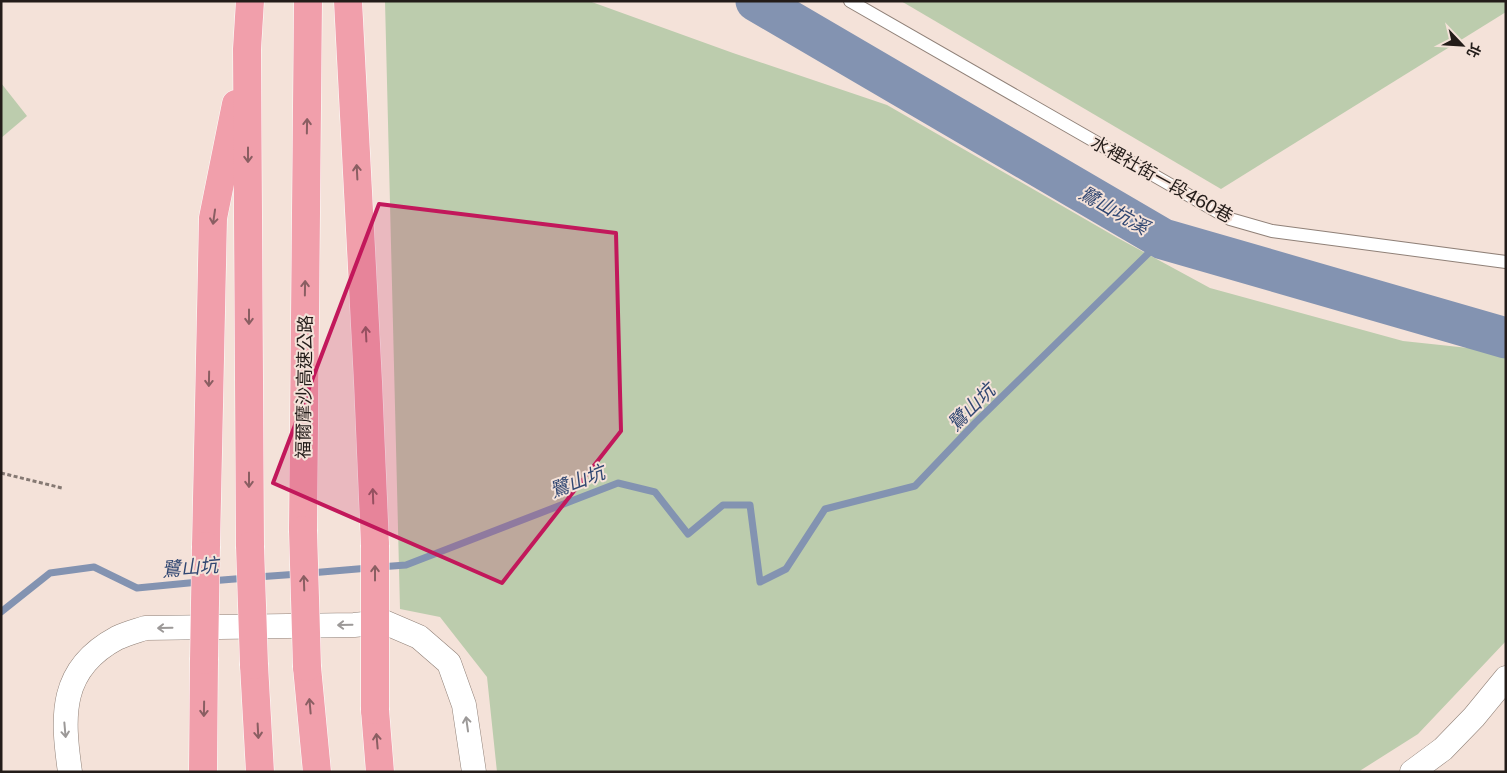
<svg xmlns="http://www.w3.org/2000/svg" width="1507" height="773" font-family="'Public Sans','Noto Sans TC',sans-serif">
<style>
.green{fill:#bcccad}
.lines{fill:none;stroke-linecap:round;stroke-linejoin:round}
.stream{stroke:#8393b1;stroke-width:7}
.river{stroke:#8393b1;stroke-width:41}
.service-casing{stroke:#908178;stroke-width:14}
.minor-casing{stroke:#908178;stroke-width:25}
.motorway-casing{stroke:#fff;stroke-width:29}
.path{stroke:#857973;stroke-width:3;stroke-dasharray:4 2.5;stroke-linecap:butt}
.service{stroke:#fff;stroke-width:12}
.minor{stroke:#fff;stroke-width:24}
.motorway{stroke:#f19fab;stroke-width:28}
.motorway-bridge-casing{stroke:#fff;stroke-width:29;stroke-linecap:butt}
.motorway-bridge{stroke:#f19fab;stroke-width:28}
.oneway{stroke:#8a5e62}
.oneway2{stroke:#9c9998}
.marked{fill:#c2185b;fill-opacity:0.2;stroke:#c2185b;stroke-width:4;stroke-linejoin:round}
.labels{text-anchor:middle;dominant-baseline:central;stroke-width:4;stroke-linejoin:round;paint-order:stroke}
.street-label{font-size:18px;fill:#231c19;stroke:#f4e2d9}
.water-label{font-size:19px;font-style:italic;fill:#314772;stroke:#f4e2d9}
</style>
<rect width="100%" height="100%" fill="#f4e2d9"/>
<g class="green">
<polygon points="385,1 589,1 733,53 887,105 1116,237 1210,288 1403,341 1506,352 1506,641 1418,734 1358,772 497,772 487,677 440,617 400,609"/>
<polygon points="901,1 1506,1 1506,12 1221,189"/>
<polygon points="1,83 27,116 1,138"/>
</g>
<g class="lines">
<g class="stream">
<polyline points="379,567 406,565 618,483 655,492 688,534 723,505 750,505 760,582 786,569 825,509 915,486 975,423 1163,239"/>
<polyline points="310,573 369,568"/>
<polyline points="257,577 299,574"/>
<polyline points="210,581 247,578"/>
<polyline points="1,612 50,573 94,567 137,588 199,582"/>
</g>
<polyline class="river" points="756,1 1163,239 1506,338"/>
<defs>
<polyline id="service" points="850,1 1230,219 1272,231 1506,262"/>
<g id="minor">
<path d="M70 772C62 716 59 669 117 638 125 634 136 631 145 628L354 625 384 622 419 637 449 663 464 705 474 772"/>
<polyline points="1412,772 1443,749 1474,717 1506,678"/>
</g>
<g id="motorway">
<polyline points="348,1 368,382 375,545"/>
<polyline points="303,530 308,1"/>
<polyline points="206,546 213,218 236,104"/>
<polyline points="250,546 247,49 250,1"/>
<polyline points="254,665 260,772"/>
<polyline points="307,667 317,772"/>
<polyline points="375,710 380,772"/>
<polyline points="203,772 204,660"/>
</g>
</defs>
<use href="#service" class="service-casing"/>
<use href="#minor" class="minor-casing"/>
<use href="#motorway" class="motorway-casing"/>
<polyline class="path" points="1,473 62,488"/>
<use href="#service" class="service"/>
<use href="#minor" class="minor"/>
<use href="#motorway" class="motorway"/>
<defs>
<g id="motorway-bridge">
<polyline points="303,530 307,667"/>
<polyline points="250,546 254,665"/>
<polyline points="204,660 206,546"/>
<polyline points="375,710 375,545"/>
</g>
</defs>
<use href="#motorway-bridge" class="motorway-bridge-casing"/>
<use href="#motorway-bridge" class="motorway-bridge"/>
</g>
<defs><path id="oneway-shaft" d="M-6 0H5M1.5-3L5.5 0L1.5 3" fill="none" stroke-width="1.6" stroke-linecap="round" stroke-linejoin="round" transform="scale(1.25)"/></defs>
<g class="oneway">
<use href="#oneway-shaft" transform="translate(307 126) rotate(-89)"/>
<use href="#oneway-shaft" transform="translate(248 155) rotate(90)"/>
<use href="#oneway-shaft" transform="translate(357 172) rotate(-93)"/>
<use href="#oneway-shaft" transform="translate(214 217) rotate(98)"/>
<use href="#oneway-shaft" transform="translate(305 288) rotate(-89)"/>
<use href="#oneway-shaft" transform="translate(249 317) rotate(90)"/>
<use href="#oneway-shaft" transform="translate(366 334) rotate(-93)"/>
<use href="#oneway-shaft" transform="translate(209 379) rotate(91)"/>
<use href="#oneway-shaft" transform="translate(249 480) rotate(90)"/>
<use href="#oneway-shaft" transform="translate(373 496) rotate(-92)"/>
<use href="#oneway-shaft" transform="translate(375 573) rotate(-90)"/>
<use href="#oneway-shaft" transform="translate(304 583) rotate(-92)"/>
<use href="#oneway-shaft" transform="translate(310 706) rotate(-95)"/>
<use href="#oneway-shaft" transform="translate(204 709) rotate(91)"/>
<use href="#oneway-shaft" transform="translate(258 731) rotate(87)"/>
<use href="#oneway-shaft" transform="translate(377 741) rotate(-95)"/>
</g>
<g class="oneway2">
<use href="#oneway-shaft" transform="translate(345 625) rotate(179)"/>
<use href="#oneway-shaft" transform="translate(165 628) rotate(179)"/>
<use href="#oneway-shaft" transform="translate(467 724) rotate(-98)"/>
<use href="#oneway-shaft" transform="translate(65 730) rotate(85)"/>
</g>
<path class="marked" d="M379 204 616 233 621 431 502 583 273 483Z"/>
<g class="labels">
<g class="street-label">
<text transform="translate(1162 179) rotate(29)">水裡社街一段460巷</text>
<text transform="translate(304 387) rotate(-89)">福爾摩沙高速公路</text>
</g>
<g class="water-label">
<text transform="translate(1114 210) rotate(30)">鷺山坑溪</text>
<text transform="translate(971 407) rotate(-45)">鷺山坑</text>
<text transform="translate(577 481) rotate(-21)">鷺山坑</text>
<text transform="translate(190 567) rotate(-5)">鷺山坑</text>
</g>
</g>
<rect width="1507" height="773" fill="none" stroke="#231c19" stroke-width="5"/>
<g transform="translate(1462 45) rotate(115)" stroke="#f4e2d9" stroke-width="4" paint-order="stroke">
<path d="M0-4L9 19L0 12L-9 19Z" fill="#231c19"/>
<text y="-8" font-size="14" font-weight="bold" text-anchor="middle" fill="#231c19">北</text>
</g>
</svg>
